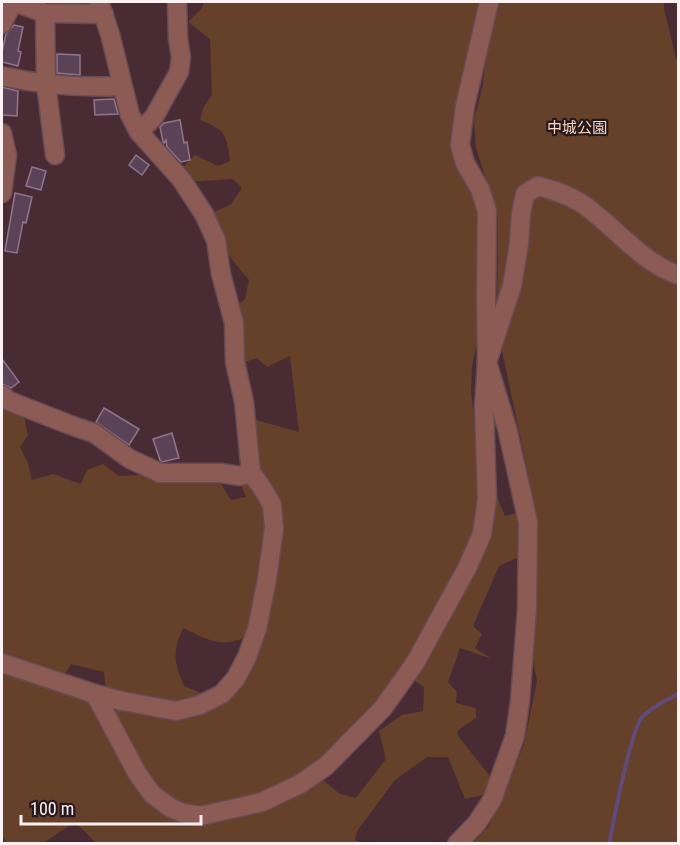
<svg xmlns="http://www.w3.org/2000/svg" width="680" height="845" font-family="'Roboto Condensed','Noto Sans JP',sans-serif">
<style>
.green{fill:#644128}
.lines{fill:none;stroke-linecap:round;stroke-linejoin:round}
.stream{stroke:#604a7e;stroke-width:4}
.building{fill:#5a4257;stroke:#90758c;stroke-width:1.5}
.minor-casing{stroke:#664b53;stroke-width:21}
.minor{stroke:#8c5b54;stroke-width:18}
.labels{text-anchor:middle;dominant-baseline:central;stroke-width:4.5;stroke-linejoin:round;paint-order:stroke}
.park-label{font-size:15px;fill:#f8d7c2;stroke:#26181c}
</style>
<rect width="100%" height="100%" fill="#492b34"/>
<g class="green">
<path d="M204 2H481L459 118 481 211 479 331 472 367 471 392 483 490 475 535 406 666 376 704 319 765 280 788 209 809 186 805 161 796 144 773 115 710 117 704 146 710 227 696 282 521 255 466 252 419 299 432 290 356 267 367 257 358 242 363 236 306 245 299 249 280 225 251 214 212 231 204 242 188 233 179 186 182 184 166 195 155 218 166 230 161C227 136 225 129 200 120L204 106 212 95 210 39 188 22 202 8Z"/>
<polygon points="495,2 664,2 664,9 676,58 678,58 678,843 472,844 488,827 503,797 524,744 537,681 532,656 531,488 497,327 498,217 476,148 474,120 483,85 486,49"/>
<path d="M2 402 24 417 28 435 20 447 28 463 32 480 53 474 81 484 87 470 103 464 119 476 140 475 165 480 219 481 231 500 246 497 239 480 255 486 265 504 268 532 253 618 244 638C218 648 207 639 183 628 172 653 174 661 184 686L204 694C170 711 141 699 106 691L104 672 71 664 64 675 2 652Z"/>
<polygon points="495,492 505,516 518,513 521,556 499,566 473,626 482,634 475,648 492,659 460,648 448,682 457,692 456,703 476,708 476,718 457,731 459,737 489,775 487,794 465,799 448,757 427,757 395,780 357,831 355,840 361,843 96,843 75,822 43,843 6,843 2,835 2,673 91,697 170,812 281,799 323,780 340,794 356,798 386,759 379,731 402,715 423,711 424,687 415,681"/>
</g>
<g class="lines">
<path class="stream" d="M609 844C614 821 630 730 643 716 652 707 667 700 678 694"/>
</g>
<g class="building">
<polygon points="14,25 23,27 18,51 21,52 18,66 2,62 2,52 6,34"/>
<polygon points="57,54 80,55 80,75 57,73"/>
<polygon points="2,87 18,91 17,116 2,115"/>
<polygon points="114,99 118,114 95,115 94,100"/>
<polygon points="180,120 184,143 187,142 190,160 181,162 167,147 166,140 164,143 163,142 160,127 164,123"/>
<polygon points="136,155 149,165 142,175 129,165"/>
<polygon points="32,167 46,171 41,190 26,186"/>
<polygon points="15,193 32,197 26,223 23,222 17,253 5,251"/>
<polygon points="2,359 19,382 11,388 2,384"/>
<polygon points="104,408 139,429 129,445 96,422"/>
<polygon points="172,433 179,458 162,462 160,460 153,439"/>
</g>
<g class="lines">
<defs>
<g id="minor">
<polyline points="14,2 45,13 104,14"/>
<polyline points="45,13 46,84 55,155"/>
<polyline points="2,24 13,2"/>
<path d="M2 76C41 85 81 88 122 86"/>
<polyline points="139,132 154,117 179,72 181,57 178,39 177,2"/>
<polyline points="2,133 7,155 2,193"/>
<polyline points="2,395 9,401 73,426 94,433 130,459 160,473 220,473 240,476 251,473"/>
<polyline points="2,663 95,694 122,701 176,711 200,705 222,694 236,678 247,657 257,629 267,579 274,528 272,505 261,486 251,473 244,402 235,362 234,323 221,274 216,240 204,214 181,179 139,132 130,115 110,34 99,2"/>
<polyline points="95,694 137,773 152,794 171,808 183,813 201,816 262,802 300,784 326,766 383,708 415,663 467,568 482,534 487,499 484,407 487,362 486,299 487,211 480,189 465,163 460,145 465,106 489,2"/>
<path d="M457 844 477 823 492 800 515 736 520 701 527 609 528 522 507 428 487 362 512 286 519 244 521 213 525 194 538 186C553 190 567 194 581 203 614 225 640 262 678 275"/>
</g>
</defs>
<use href="#minor" class="minor-casing"/>
<use href="#minor" class="minor"/>
</g>
<g class="labels">
<g class="park-label">
<text x="577" y="128">中城公園</text>
</g>
</g>
<rect width="680" height="845" fill="none" stroke="#fef1f4" stroke-width="6"/>
<path d="M21 815v9h180v-9" fill="none" stroke="#fef1f4" stroke-width="3"/>
<text x="30" y="815" font-size="18" fill="#fef1f4" stroke="#26181c" stroke-width="4.5" paint-order="stroke">100 m</text>
</svg>
